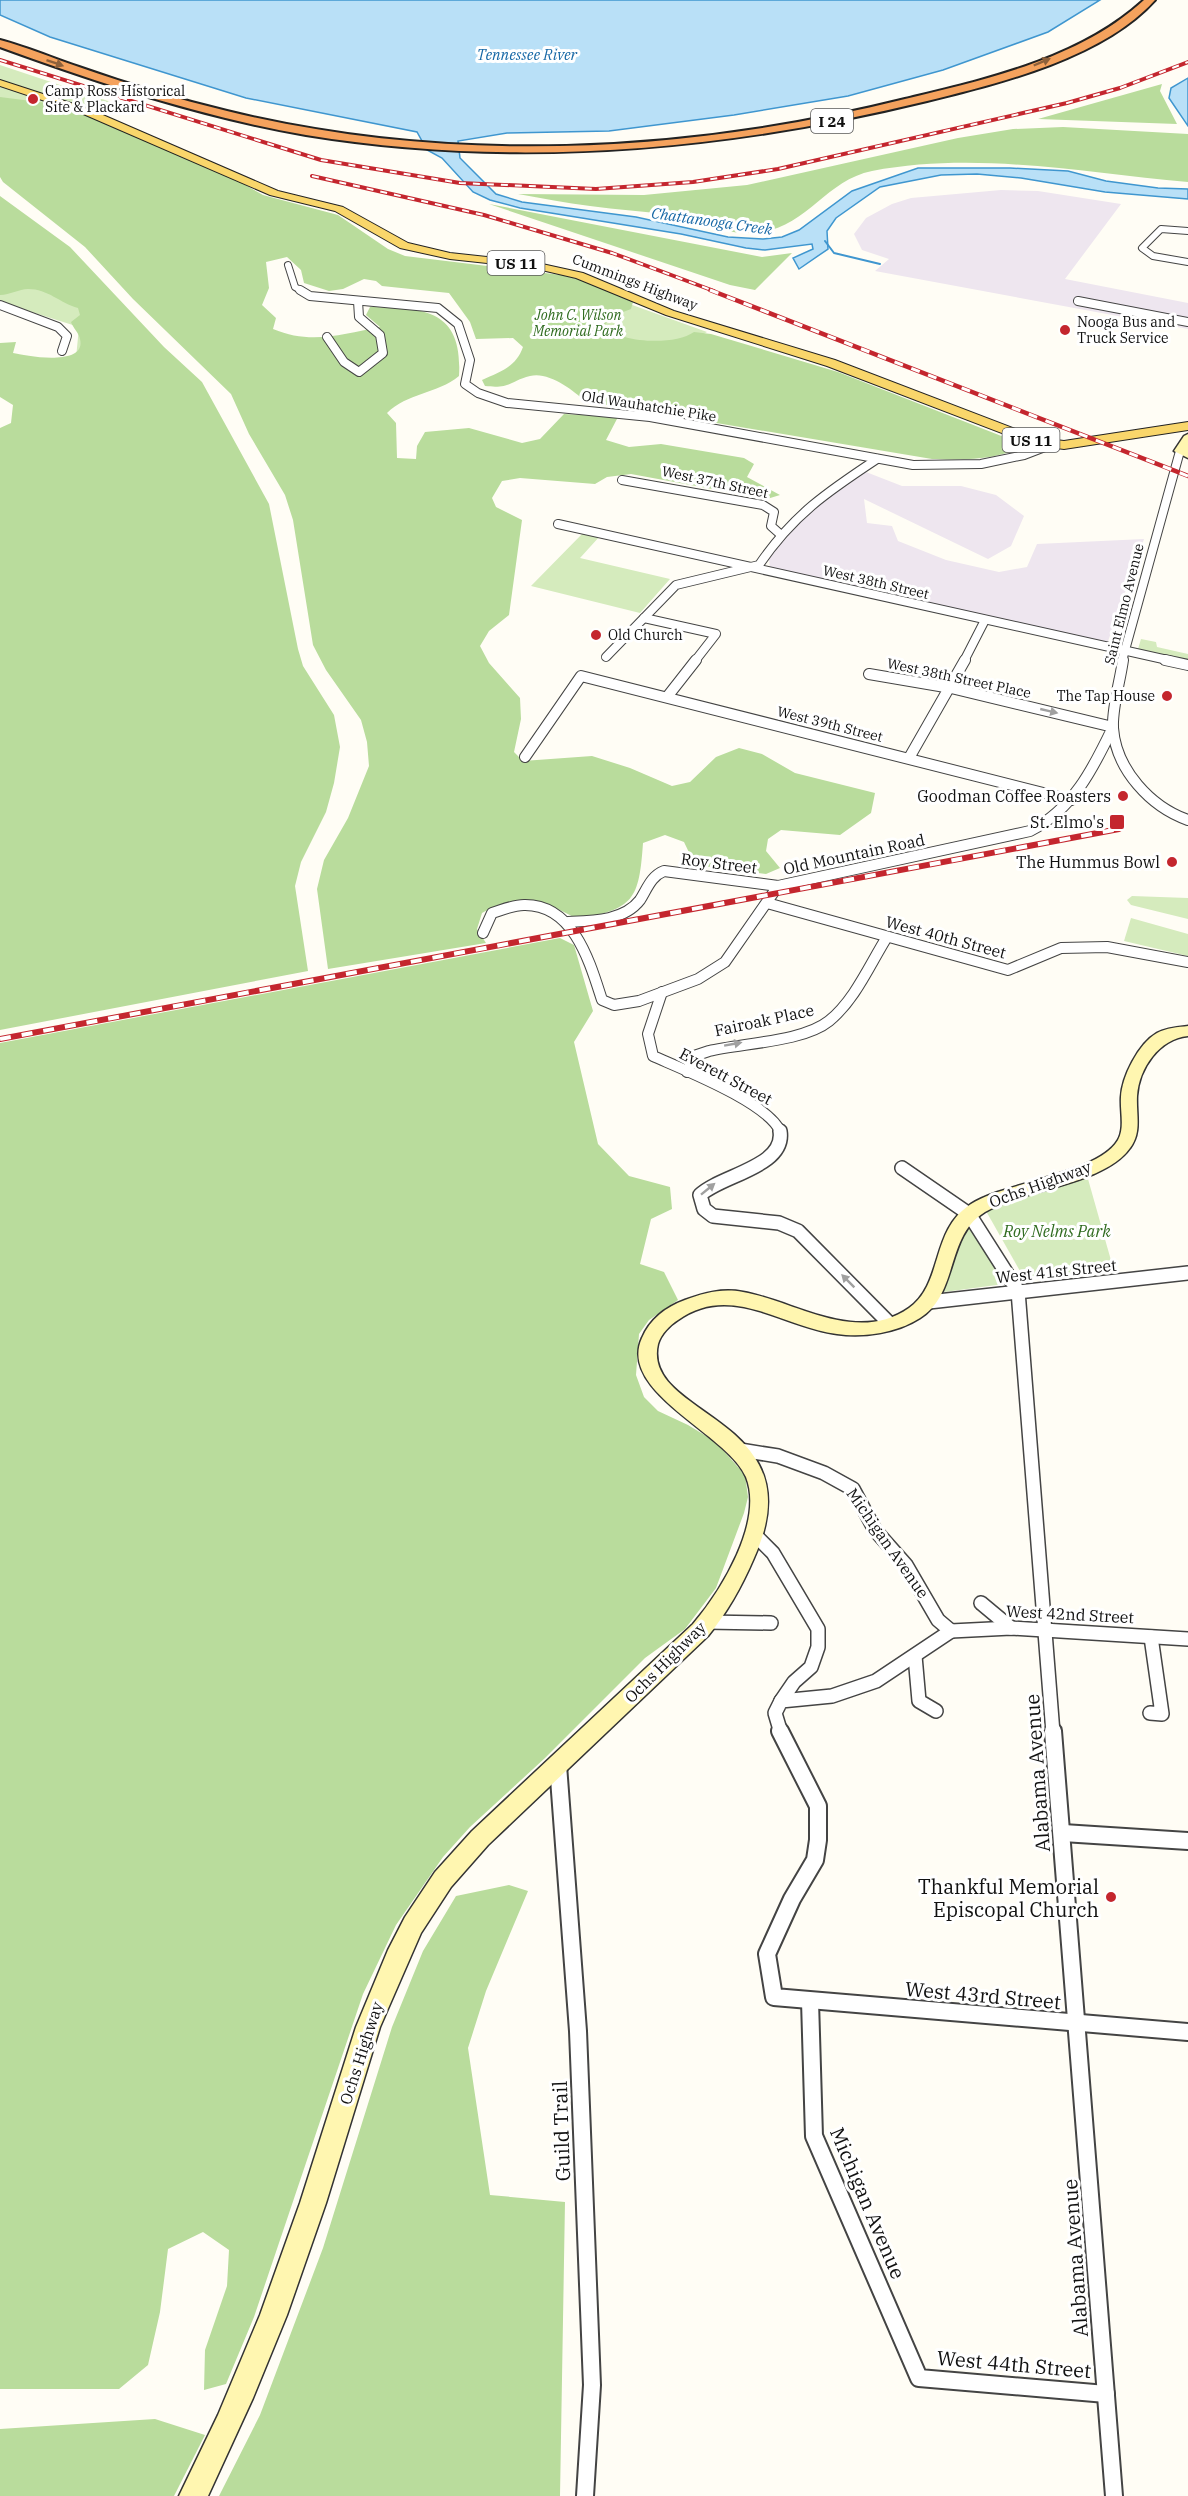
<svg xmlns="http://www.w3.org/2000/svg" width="1188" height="2496" font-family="'IBM Plex Serif',serif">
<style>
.industrial{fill:#eee6ef}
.green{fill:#d5ebbd}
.forest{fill:#b9dc9c}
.water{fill:#b9e0f7;stroke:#3f96cf;stroke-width:1.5}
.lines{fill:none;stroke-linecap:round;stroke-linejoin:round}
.stream{stroke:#3f96cf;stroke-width:2}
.street-far4-casing{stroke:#444;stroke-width:8}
.street-far3-casing{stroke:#444;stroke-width:10}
.street-far2-casing{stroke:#444;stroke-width:12}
.street-far1-casing{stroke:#444;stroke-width:16}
.street-casing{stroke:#444;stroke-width:20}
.secondary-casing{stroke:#333;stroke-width:3}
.primary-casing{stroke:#222;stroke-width:2}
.highway-casing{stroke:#222;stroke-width:4}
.street-far4{stroke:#fff;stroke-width:6}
.street-far3{stroke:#fff;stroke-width:8}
.street-far2{stroke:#fff;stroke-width:10}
.street-far1{stroke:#fff;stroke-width:13}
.street{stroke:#fff;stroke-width:16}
.secondary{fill:#fff6b0;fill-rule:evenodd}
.primary{fill:#f9d66b;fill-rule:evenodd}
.highway{fill:#f5a25d;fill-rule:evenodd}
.rail-far2-casing{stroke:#c4262e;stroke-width:4}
.rail-far1-casing{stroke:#c4262e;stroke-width:4.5}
.rail-casing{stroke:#c4262e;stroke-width:6}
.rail-far2{stroke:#fff;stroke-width:2;stroke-dasharray:7;stroke-linecap:butt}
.rail-far1{stroke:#fff;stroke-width:3;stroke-dasharray:9;stroke-linecap:butt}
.rail{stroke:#fff;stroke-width:4;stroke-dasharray:11;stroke-linecap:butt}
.oneway{fill:#8e613b}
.oneway2{fill:#a0a0a0}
.poi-dot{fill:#c4262e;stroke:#fff;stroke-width:2}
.labels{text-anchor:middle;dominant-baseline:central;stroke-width:6;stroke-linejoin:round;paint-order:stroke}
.far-poi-label{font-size:14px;fill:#111;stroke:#fff;text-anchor:start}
.far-street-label{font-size:14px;fill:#111;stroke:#fff}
.far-park-label{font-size:14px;font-style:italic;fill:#2f6b1f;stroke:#fff}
.far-water-label{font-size:15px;font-style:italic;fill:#1768a6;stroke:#fff}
.shield{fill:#fff;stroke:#585858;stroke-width:1.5}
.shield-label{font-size:15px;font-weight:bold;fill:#111}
.poi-label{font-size:16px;fill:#111;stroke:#fff;text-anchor:end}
.street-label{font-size:16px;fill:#111;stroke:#fff}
.park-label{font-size:16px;font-style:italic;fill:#2f6b1f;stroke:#fff}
.near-street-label{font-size:20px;fill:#111;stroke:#fff}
.near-poi-label{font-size:20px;fill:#111;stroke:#fff;text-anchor:end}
</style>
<rect width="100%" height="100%" fill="#fffdf5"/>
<g class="industrial">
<polygon points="1001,190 1038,191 1121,204 1065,279 1188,303 1188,329 875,271 889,259 862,250 854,234 866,218 892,204 911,198"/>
<polygon points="866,472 902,486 961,486 996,495 1024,516 1011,546 988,559 864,499 867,523 892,526 898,541 946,560 999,572 1027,567 1037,544 1144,539 1107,644 770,569 769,559 800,518 833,491"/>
</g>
<g class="green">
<polygon points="0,65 114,103 0,142"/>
<polygon points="16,280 111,317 76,358 79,327 0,302 0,287"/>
<polygon points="624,302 707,332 679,348 652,349 538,316"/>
<polygon points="584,532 600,536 580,558 670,579 640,613 531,586"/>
<polygon points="1141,639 1156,642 1157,647 1188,654 1188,660 1138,649"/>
<polygon points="1132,896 1188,898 1188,919 1131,905 1127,900"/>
<polygon points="1131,918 1188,934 1188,956 1124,941"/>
<polygon points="1078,1176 1088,1179 1114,1271 1025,1280 986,1211"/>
<polygon points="966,1228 973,1230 1004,1284 944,1292 955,1240"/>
</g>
<g class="forest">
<polygon points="1162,84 1160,91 1177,124 1038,119"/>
<path d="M0 97 54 104 93 118 224 173 263 195 338 215 388 249 405 256 561 275 581 280 633 302 631 309 618 314 603 326C620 343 674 346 694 332L711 334 838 372 1022 444C1005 461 955 460 932 459L585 401C573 390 548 371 530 376 510 381 511 389 485 386L482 380C500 372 516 367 523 347L513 338 476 339 470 322 449 293 382 286 376 281 364 279 343 289 329 291 304 283 301 270 287 257 266 262 269 288 262 305 276 318 273 329C311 345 342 334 380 327L366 315 370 307C424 308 463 309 459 376 437 394 407 393 387 413L396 423 397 458 416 459 417 446 425 432 469 428 522 443 540 439 564 414 618 417 606 440 629 447 661 444 744 458 754 464 747 477 780 495 767 499 631 474 607 477 595 484 520 478 502 481 492 498 496 507 522 520 509 615 489 631 480 646 489 663 520 698 521 719 514 752 523 761 592 756 630 768 672 786 690 782 716 757 739 748 762 754 795 773 875 793 871 813 840 835 781 830 768 839 766 851 780 868 766 874 695 865 684 842 665 835 643 843C639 900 634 909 577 919 543 899 518 893 482 913L477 929 486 943 328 969 317 889 324 860 348 818 369 766 367 742 361 720 326 670 313 645 293 520 285 495 249 434 231 394 133 299 85 247 3 182 0 177Z"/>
<path d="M1063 127 1188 134V182C1083 173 978 151 872 171 822 181 804 235 746 233 721 233 695 220 671 215 644 211 617 210 590 206 566 203 542 198 518 194L644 195 747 185 958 138 1013 129Z"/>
<path d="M0 196 70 247 164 347 202 382 269 504 298 649 303 666 334 715 340 747 334 783 326 812 301 862 295 886 308 971 0 1030V428L11 423 13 405 0 397V343L16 342 13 353C26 356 87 367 80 339 79 333 73 328 71 322L80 315 78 308C60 303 48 289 28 289 19 289 10 295 0 295Z"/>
<polygon points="489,204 762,257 792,253 755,290 730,285"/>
<polygon points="560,938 574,945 593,1011 574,1042 598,1144 629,1176 670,1187 672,1209 651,1219 640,1264 664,1272 678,1300 649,1320 639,1334 636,1375 644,1397 658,1411 688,1425 716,1442 745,1475 748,1497 744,1513 716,1588 685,1629 645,1658 545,1758 470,1827 443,1857 396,1925 363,1994 254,2317 226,2384 204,2390 205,2350 227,2286 229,2250 203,2232 168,2249 160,2312 148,2365 119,2389 0,2389 0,1043"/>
<polygon points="509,1885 528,1891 486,1991 468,2048 490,2195 565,2202 560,2496 219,2496 260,2415 323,2248 392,2027 423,1951 456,1896"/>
<polygon points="155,2419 205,2435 174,2496 0,2496 0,2429"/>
</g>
<g class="water">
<polygon points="0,0 1100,0 1048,32 943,70 848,96 734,115 609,131 507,133 458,141 460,158 496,194 522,202 636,217 728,237 763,239 782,237 799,230 852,191 918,168 1010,168 1068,171 1106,181 1158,188 1188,189 1188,199 1105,192 1021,178 977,174 941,175 880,187 836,218 827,231 828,249 799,269 793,258 813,249 812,244 765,250 746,248 681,234 520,208 490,200 473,192 442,158 427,150 417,132 246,98 50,37 0,15"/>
<polygon points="1188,78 1188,126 1169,98 1171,88"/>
</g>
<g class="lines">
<polyline class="stream" points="825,241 834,253 880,264"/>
<defs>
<g id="street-far4">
<polyline points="1188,231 1161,229 1142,248 1153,256 1188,262"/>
<polyline points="288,265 295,287 302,291"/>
</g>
<g id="street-far3">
<polyline points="300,290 310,296 438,308 458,324 470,360 465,384 478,393 507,403 650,417 913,465 981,464 1024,455 1050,445"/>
<polyline points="1078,301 1188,322"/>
<polyline points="0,305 58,327 67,336 62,351"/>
<polyline points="327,337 344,362 359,372 383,353 380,335 359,317 358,301"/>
<polyline points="622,480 763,505 774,512 771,526 780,534"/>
<polyline points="558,524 1172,661"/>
<polyline points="644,618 716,634 695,661"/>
<path d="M606 657 676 585 759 565C793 515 827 492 877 459"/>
<polyline points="964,661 985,620"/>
<polyline points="1122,661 1180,451"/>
</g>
<g id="street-far2">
<path d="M1123 660C1120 682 1112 707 1113 728 1116 770 1151 807 1188 820"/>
<polyline points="1165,660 1188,665"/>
<polyline points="667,697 696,660"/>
<polyline points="525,757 581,676 1071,800"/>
<polyline points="909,758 965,660"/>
<polyline points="767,903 1008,970 1061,948 1107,947 1188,962"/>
<path d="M568 922C592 921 624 921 640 900 647 889 651 876 664 871L778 886 1030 831C1073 809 1093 769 1113 727L951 688 869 674"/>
<path d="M483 933 492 913C502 910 513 905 524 905 574 904 590 963 602 1000L614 1005 639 1001 698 979 725 962 778 886"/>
<path d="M662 992 648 1034 653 1056C682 1069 770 1103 781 1133"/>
<path d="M687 1072 694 1056 709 1051C742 1043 803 1042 829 1021 855 1000 870 964 887 937"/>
</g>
<g id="street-far1">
<path d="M780 1131C786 1167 721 1175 700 1195L704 1209 713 1216 779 1223 798 1231 889 1323"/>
<polyline points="902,1168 969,1214 1018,1291 1053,1733"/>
<polyline points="929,1302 1188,1273"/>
<polyline points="740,1450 778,1456 824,1473 853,1489 875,1530 906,1565 938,1620 951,1631"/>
<polyline points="755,1535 773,1553 818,1629 818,1647 811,1667 794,1682 781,1701"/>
<polyline points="981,1603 1011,1628"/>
<polyline points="706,1622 771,1623"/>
<polyline points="951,1631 1011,1628 1188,1639"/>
<polyline points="915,1656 919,1701 936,1711"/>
<polyline points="1150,1713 1162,1714 1151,1637"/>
<polyline points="781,1733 775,1713 781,1701 832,1696 876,1681 951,1631"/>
</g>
<g id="street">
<polyline points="780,1731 818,1806 818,1840 815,1860 792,1899 767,1954 774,1997 1188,2032"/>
<polyline points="1053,1731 1114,2496"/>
<polyline points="558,1765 578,2031 592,2385 585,2496"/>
<polyline points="1063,1833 1188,1841"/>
<polyline points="810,2001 814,2136 919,2378 1106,2394"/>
</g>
<g id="secondary">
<polygon points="1188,434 1188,458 1174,451 1184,436"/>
<path d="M1188 1026V1036C1159 1039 1139 1068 1137 1096 1136 1115 1142 1132 1130 1148 1104 1185 1023 1189 985 1212 945 1236 959 1294 920 1318 897 1333 863 1338 837 1334 782 1327 731 1282 678 1320 670 1325 661 1334 658 1344 641 1418 818 1416 754 1558 742 1586 727 1613 708 1636L488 1845 451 1887 421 1933 380 2027 326 2203 287 2315 253 2398 208 2496H179L218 2415 260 2315 300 2203 356 2027 388 1950 405 1917 435 1872 472 1831 693 1624C721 1591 764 1522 746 1477 728 1434 617 1392 642 1338 650 1319 666 1307 685 1300 704 1293 722 1288 743 1292 795 1301 856 1345 909 1308 944 1283 930 1230 971 1204 1005 1182 1098 1174 1118 1140 1125 1128 1120 1111 1121 1097 1122 1077 1138 1044 1157 1033 1166 1028 1178 1027 1188 1026Z"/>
</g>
<polygon id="primary" points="0,80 89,109 278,191 343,207 408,243 450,253 533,262 583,273 674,311 835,360 1039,438 1064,441 1188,422 1188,430 1064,449 1033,445 827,366 666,315 576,278 533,268 450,259 400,248 335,211 270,195 81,113 0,86"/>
<path id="highway" d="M1144 0H1155C1103 58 1000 83 927 101 723 151 515 169 306 135 202 117 99 83 0 47V40C27 47 52 58 79 67 127 84 177 99 227 111 449 165 684 154 905 99 987 79 1080 59 1144 0Z"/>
</defs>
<use href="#street-far4" class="street-far4-casing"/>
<use href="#street-far3" class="street-far3-casing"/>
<use href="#street-far2" class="street-far2-casing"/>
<use href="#street-far1" class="street-far1-casing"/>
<use href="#street" class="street-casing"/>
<use href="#secondary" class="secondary-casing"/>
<use href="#primary" class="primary-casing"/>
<use href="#highway" class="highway-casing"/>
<use href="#street-far4" class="street-far4"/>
<use href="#street-far3" class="street-far3"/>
<use href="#street-far2" class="street-far2"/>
<use href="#street-far1" class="street-far1"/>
<use href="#street" class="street"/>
<use href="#secondary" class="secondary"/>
<use href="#primary" class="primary"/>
<use href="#highway" class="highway"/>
<defs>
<g id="rail-far2">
<polyline points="0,60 321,160 460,183 596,189 693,182 778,169 1067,103 1120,88 1188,62"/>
<polyline points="312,176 484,215 612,253 714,291"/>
</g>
<polyline id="rail-far1" points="710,290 1188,476"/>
<polyline id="rail" points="0,1039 1119,829"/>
</defs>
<use href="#rail-far2" class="rail-far2-casing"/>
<use href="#rail-far1" class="rail-far1-casing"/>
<use href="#rail" class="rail-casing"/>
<use href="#rail-far2" class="rail-far2"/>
<use href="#rail-far1" class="rail-far1"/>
<use href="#rail" class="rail"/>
</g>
<defs><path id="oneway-solid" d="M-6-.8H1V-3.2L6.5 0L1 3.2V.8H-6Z" transform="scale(1.5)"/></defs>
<g class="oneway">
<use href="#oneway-solid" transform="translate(1042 62) rotate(-23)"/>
<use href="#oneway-solid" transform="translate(55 63) rotate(19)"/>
</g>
<g class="oneway2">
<use href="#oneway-solid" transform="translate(1049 711) rotate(13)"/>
<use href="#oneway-solid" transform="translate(733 1044) rotate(-10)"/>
<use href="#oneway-solid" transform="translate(708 1189) rotate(-39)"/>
<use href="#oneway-solid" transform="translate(848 1281) rotate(-135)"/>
</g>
<g class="poi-dot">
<circle cx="33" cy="99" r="6"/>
<circle cx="1065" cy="330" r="6"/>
<circle cx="596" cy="635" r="6"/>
<circle cx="1167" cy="696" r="6"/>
<circle cx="1123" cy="796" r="6"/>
<rect x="1109" y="814" width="16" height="16" rx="3"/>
<circle cx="1172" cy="862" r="6"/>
<circle cx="1111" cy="1897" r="6"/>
</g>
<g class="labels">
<g class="far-poi-label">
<text x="45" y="91">Camp Ross Historical<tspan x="45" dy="16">Site &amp; Plackard</tspan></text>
<text x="1077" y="322">Nooga Bus and<tspan x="1077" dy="16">Truck Service</tspan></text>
<text x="608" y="635">Old Church</text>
<text x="1155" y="696" text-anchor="end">The Tap House</text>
</g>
<g class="far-street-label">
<text transform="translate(635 282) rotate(21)">Cummings Highway</text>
<text transform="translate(649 406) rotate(9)">Old Wauhatchie Pike</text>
<text transform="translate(715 482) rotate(12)">West 37th Street</text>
<text transform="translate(876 582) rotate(13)">West 38th Street</text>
<text transform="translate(1124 604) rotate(-76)">Saint Elmo Avenue</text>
<text transform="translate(959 678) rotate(12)">West 38th Street Place</text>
<text transform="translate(830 724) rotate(14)">West 39th Street</text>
</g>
<g class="far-park-label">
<text x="578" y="315">John C. Wilson<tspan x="578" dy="16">Memorial Park</tspan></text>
</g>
<g class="far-water-label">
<text x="527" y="54">Tennessee River</text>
<text transform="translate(712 221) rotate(8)">Chattanooga Creek</text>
</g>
<g class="shield">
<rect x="811" y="109" width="42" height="24" rx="4.5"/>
<rect x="487.5" y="251" width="57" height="24" rx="4.5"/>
<rect x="1002.5" y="428" width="57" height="24" rx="4.5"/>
</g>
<g class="shield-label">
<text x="832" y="121">I 24</text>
<text x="516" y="263">US 11</text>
<text x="1031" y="440">US 11</text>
</g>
<g class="poi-label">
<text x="1111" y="796">Goodman Coffee Roasters</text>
<text x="1104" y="822">St. Elmo's</text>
<text x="1160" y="862">The Hummus Bowl</text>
</g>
<g class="street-label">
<text transform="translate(854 854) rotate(-12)">Old Mountain Road</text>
<text transform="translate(719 863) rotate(7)">Roy Street</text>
<text transform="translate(946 937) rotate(15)">West 40th Street</text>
<text transform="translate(764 1020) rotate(-12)">Fairoak Place</text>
<text transform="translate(726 1076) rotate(28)">Everett Street</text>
<text transform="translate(1040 1184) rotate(-20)">Ochs Highway</text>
<text transform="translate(1056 1271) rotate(-6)">West 41st Street</text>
<text transform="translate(888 1543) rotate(55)">Michigan Avenue</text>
<text transform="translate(1070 1614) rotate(3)">West 42nd Street</text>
<text transform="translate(665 1662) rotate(-45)">Ochs Highway</text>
<text transform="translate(361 2053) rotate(-72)">Ochs Highway</text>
</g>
<g class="park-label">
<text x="1057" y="1231">Roy Nelms Park</text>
</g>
<g class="near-street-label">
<text transform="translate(1037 1773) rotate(-94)">Alabama Avenue</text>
<text transform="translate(983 1995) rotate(5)">West 43rd Street</text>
<text transform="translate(561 2131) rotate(-92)">Guild Trail</text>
<text transform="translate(868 2203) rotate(67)">Michigan Avenue</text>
<text transform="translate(1075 2258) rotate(-94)">Alabama Avenue</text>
<text transform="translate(1014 2364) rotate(5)">West 44th Street</text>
</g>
<g class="near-poi-label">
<text x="1099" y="1886">Thankful Memorial<tspan x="1099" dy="23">Episcopal Church</tspan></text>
</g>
</g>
</svg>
